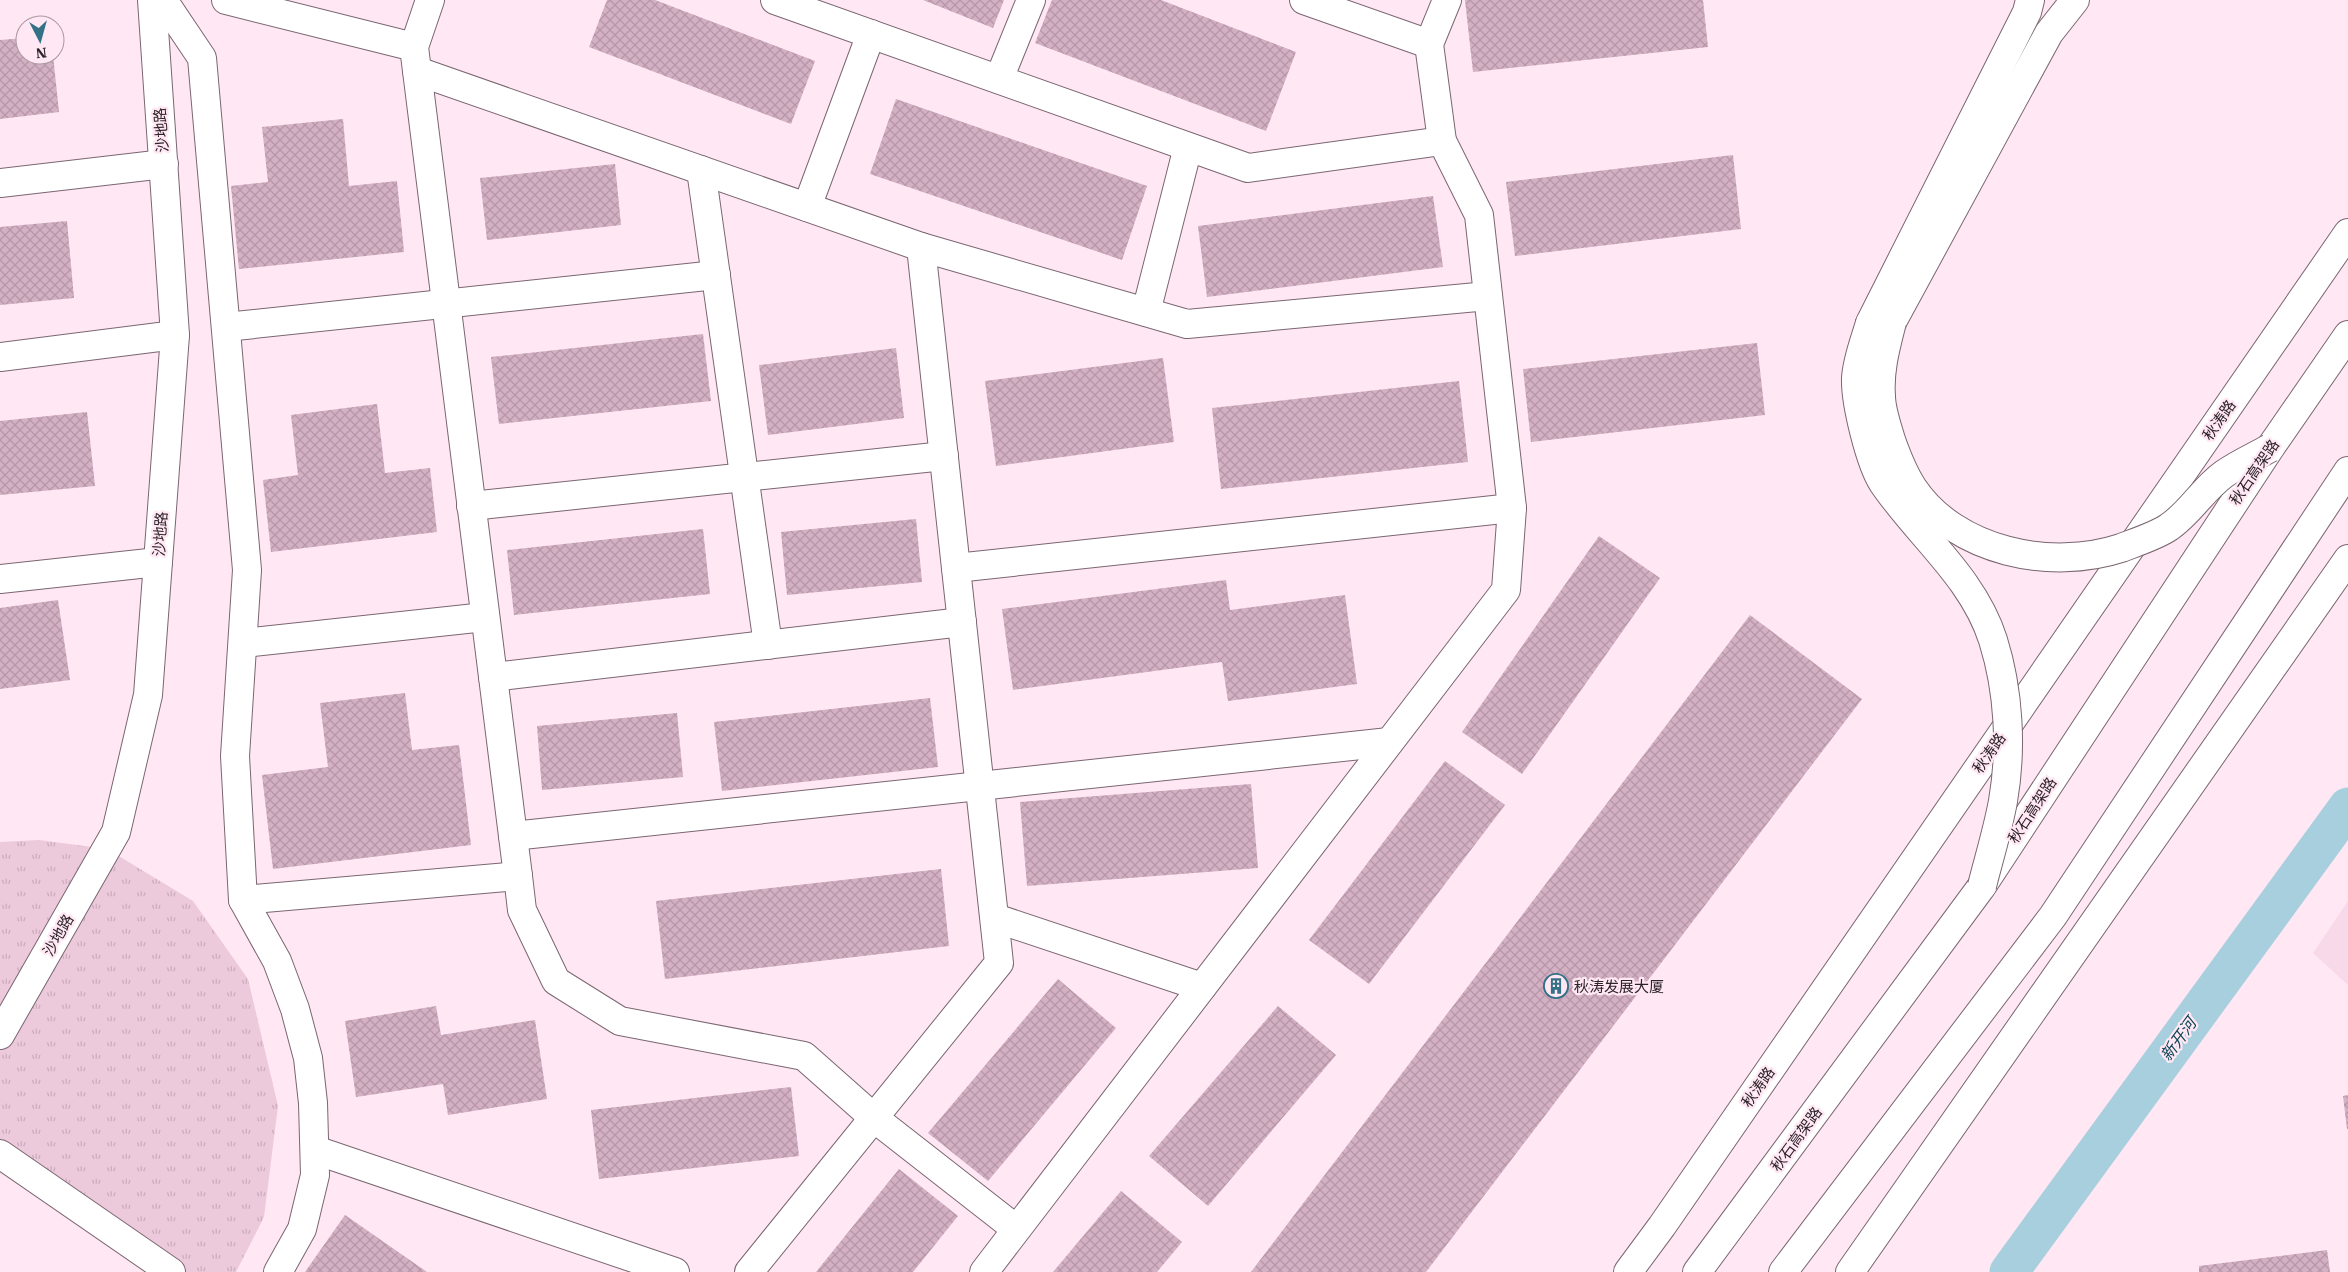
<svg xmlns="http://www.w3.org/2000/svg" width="2348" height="1272" font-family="'IBM Plex Serif','Noto Sans SC',serif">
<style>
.built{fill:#f8d9e9}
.grass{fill:url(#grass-tufts)}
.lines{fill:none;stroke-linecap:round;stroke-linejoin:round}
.canal{stroke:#a7cfde;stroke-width:39}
.building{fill:url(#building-cross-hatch)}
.minor-casing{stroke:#7a6671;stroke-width:30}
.major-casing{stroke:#7a6671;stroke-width:30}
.highway-casing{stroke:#7a6671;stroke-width:30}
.minor{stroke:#fff;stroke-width:28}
.major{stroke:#fff;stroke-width:28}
.highway{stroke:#fff;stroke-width:28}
.highway-bridge-casing{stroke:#7a6671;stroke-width:30;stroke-linecap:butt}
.highway-bridge{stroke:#fff;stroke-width:28}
.labels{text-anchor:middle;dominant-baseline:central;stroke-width:4.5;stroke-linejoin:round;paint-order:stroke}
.street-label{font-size:15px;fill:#2c2428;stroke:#ffe7f3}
.poi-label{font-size:15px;fill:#2c2428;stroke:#ffe7f3;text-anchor:start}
.water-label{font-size:16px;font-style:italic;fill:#0a4454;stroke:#ffe7f3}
</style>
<defs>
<pattern id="grass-tufts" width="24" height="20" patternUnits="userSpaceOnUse" patternTransform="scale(1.25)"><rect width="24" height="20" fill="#ecc9db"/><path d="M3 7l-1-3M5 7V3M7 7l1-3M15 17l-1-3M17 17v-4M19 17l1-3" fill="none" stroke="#cbacbc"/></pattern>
<pattern id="building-cross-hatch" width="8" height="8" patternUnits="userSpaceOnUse" patternTransform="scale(1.25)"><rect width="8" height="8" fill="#d3b0c3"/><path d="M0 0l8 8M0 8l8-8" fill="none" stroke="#b597a8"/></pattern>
</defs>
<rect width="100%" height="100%" fill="#ffe7f3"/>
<polygon class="built" points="2348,901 2348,985 2313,953"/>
<polygon class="grass" points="39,840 107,849 193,901 248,979 278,1106 264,1217 236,1272 171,1272 0,1154 0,842"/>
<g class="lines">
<polyline class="canal" points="2009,1272 2348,807"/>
</g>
<g class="building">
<polygon points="607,0 655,0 815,61 791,124 589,47"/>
<polygon points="923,0 1004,0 993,28"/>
<polygon points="1052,0 1161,0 1296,52 1266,131 1035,43"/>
<polygon points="1465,0 1703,0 1708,47 1473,72"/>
<polygon points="25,38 25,55 53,55 59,112 0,119 0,40"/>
<polygon points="896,99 1147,186 1122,260 870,174"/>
<polygon points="343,119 349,186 397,181 404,252 239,269 231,186 268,182 262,127"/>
<polygon points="1733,155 1741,229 1515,256 1506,182"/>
<polygon points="615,164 621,225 487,240 480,178"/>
<polygon points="1433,196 1443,267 1207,297 1198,226"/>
<polygon points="67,221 74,298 0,305 0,227"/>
<polygon points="703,334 711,401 499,424 491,357"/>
<polygon points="1757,343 1765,415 1531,442 1523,369"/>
<polygon points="896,348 904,418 768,435 759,365"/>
<polygon points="1163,358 1174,442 996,466 985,381"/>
<polygon points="1459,381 1468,462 1221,489 1212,408"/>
<polygon points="377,404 385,473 430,468 437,532 271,552 263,480 298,475 291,415"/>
<polygon points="87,412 95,486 0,495 0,421"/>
<polygon points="916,519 922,582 787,595 781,532"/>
<polygon points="703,529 710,594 514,615 507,550"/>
<polygon points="1599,536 1660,578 1522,774 1462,732"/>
<polygon points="1226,580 1230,610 1345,595 1357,684 1228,701 1222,662 1013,690 1002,609"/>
<polygon points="58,600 70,680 0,689 0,608"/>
<polygon points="1750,615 1862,699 1426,1272 1251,1272"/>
<polygon points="405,693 412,750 459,745 471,845 273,869 262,775 328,767 320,703"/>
<polygon points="930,698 938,767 722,791 714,722"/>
<polygon points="677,713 683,777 542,790 537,726"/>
<polygon points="1445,761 1505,805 1369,984 1309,940"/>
<polygon points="1251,784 1258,868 1027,886 1020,802"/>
<polygon points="941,869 949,946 665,979 656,901"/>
<polygon points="1058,979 1116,1028 988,1181 928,1133"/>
<polygon points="436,1006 441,1035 535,1020 547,1099 448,1115 443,1084 356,1097 345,1021"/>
<polygon points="1278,1006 1336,1055 1208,1206 1149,1156"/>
<polygon points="791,1087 799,1156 599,1179 591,1110"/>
<polygon points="2348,1095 2348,1129 2347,1129 2343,1096"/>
<polygon points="899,1169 958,1216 913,1272 816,1272"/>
<polygon points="1121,1191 1182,1242 1157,1272 1053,1272"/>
<polygon points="345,1215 427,1272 305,1272"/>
<polygon points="2327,1250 2330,1272 2199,1272 2199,1266"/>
</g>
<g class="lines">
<defs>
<g id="minor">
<polyline points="163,0 202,58 247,570 235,756 243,900 277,961 295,1009 308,1058 313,1103 315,1175 302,1229 278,1272"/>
<polyline points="226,0 414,47"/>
<polyline points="430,0 414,47 518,876 522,910 556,981 620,1021 804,1056 874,1118 1016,1229"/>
<polyline points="775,0 1248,168 1442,141"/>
<polyline points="1304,0 1429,44"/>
<polyline points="417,71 921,247 1187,324 1488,296"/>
<polyline points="999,79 1031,0"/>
<polyline points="701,170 768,645"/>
<polyline points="0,183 164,164"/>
<polyline points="807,207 871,34"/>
<polyline points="1146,312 1188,147"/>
<polyline points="226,327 716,275"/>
<polyline points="0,357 175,335"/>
<polyline points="471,506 944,456"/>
<polyline points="956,568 1512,508"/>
<polyline points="0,579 158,562"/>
<polyline points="243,643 485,617"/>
<polyline points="493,677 962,622"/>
<polyline points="513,836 1389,742"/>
<polyline points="243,900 518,876"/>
<polyline points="995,918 1202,987"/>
<polyline points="0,1035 116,832 148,695 175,335 152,0"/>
<polyline points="315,1150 675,1272"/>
<polyline points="0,1154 171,1272"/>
<polyline points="749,1272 999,963 921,247"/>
<polyline points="984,1272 1506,590 1512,508 1479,215 1442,141 1429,44 1447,0"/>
</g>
<g id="major">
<polyline points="1628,1272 1662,1226 2348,233"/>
<polyline points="1850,1272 2348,559"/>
</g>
<g id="highway">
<polyline points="1892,322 2049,33 2075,0"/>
<polyline points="1870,323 2027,12 2030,0"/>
<polyline points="1697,1272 1982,886 2270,448 2348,335"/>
<polyline points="1783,1272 2053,916 2348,471"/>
</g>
</defs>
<use href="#minor" class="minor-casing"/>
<use href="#major" class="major-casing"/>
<use href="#highway" class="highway-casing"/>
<use href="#minor" class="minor"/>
<use href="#major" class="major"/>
<use href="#highway" class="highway"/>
<defs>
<g id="highway-bridge">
<path d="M1892 322C1886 346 1879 370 1881 396 1881 410 1887 426 1891 440 1897 457 1903 473 1913 488 1956 552 2051 571 2121 548 2134 543 2158 535 2169 527 2190 513 2203 489 2224 474 2238 464 2254 457 2270 448"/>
<path d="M1870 323C1865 340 1857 360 1856 378 1855 402 1870 463 1883 483 1919 536 1973 577 1993 640 2009 691 2012 749 2003 801 1998 829 1989 858 1982 886"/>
</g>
</defs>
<use href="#highway-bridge" class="highway-bridge-casing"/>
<use href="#highway-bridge" class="highway-bridge"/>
</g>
<defs>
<symbol id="building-ring" viewBox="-11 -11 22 22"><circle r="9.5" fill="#ffe7f3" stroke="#327186" stroke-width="1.5"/><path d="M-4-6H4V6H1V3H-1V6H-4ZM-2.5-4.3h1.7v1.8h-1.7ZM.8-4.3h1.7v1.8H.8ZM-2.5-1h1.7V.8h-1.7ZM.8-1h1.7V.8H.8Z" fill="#327186"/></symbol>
</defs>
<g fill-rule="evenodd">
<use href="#building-ring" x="1542" y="972" width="28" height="28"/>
</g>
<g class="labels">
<g class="street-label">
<text transform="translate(161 130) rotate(-94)">沙地路</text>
<text transform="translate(2219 420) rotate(-55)">秋涛路</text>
<text transform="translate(2254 472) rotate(-56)">秋石高架路</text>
<text transform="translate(160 534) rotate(-86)">沙地路</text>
<text transform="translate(1989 753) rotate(-55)">秋涛路</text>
<text transform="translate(2032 810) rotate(-57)">秋石高架路</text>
<text transform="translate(58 935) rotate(-60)">沙地路</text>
<text transform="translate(1758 1087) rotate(-55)">秋涛路</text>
<text transform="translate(1796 1139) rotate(-54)">秋石高架路</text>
</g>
<g class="poi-label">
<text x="1574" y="986">秋涛发展大厦</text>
</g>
<g class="water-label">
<text transform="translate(2178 1039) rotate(-54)">新开河</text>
</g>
</g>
<g transform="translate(40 40) rotate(174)"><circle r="24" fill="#ffe7f3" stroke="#ab99a2"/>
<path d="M0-4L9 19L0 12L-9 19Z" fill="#327186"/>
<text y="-8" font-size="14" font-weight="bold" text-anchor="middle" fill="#2c2428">N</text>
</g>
</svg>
